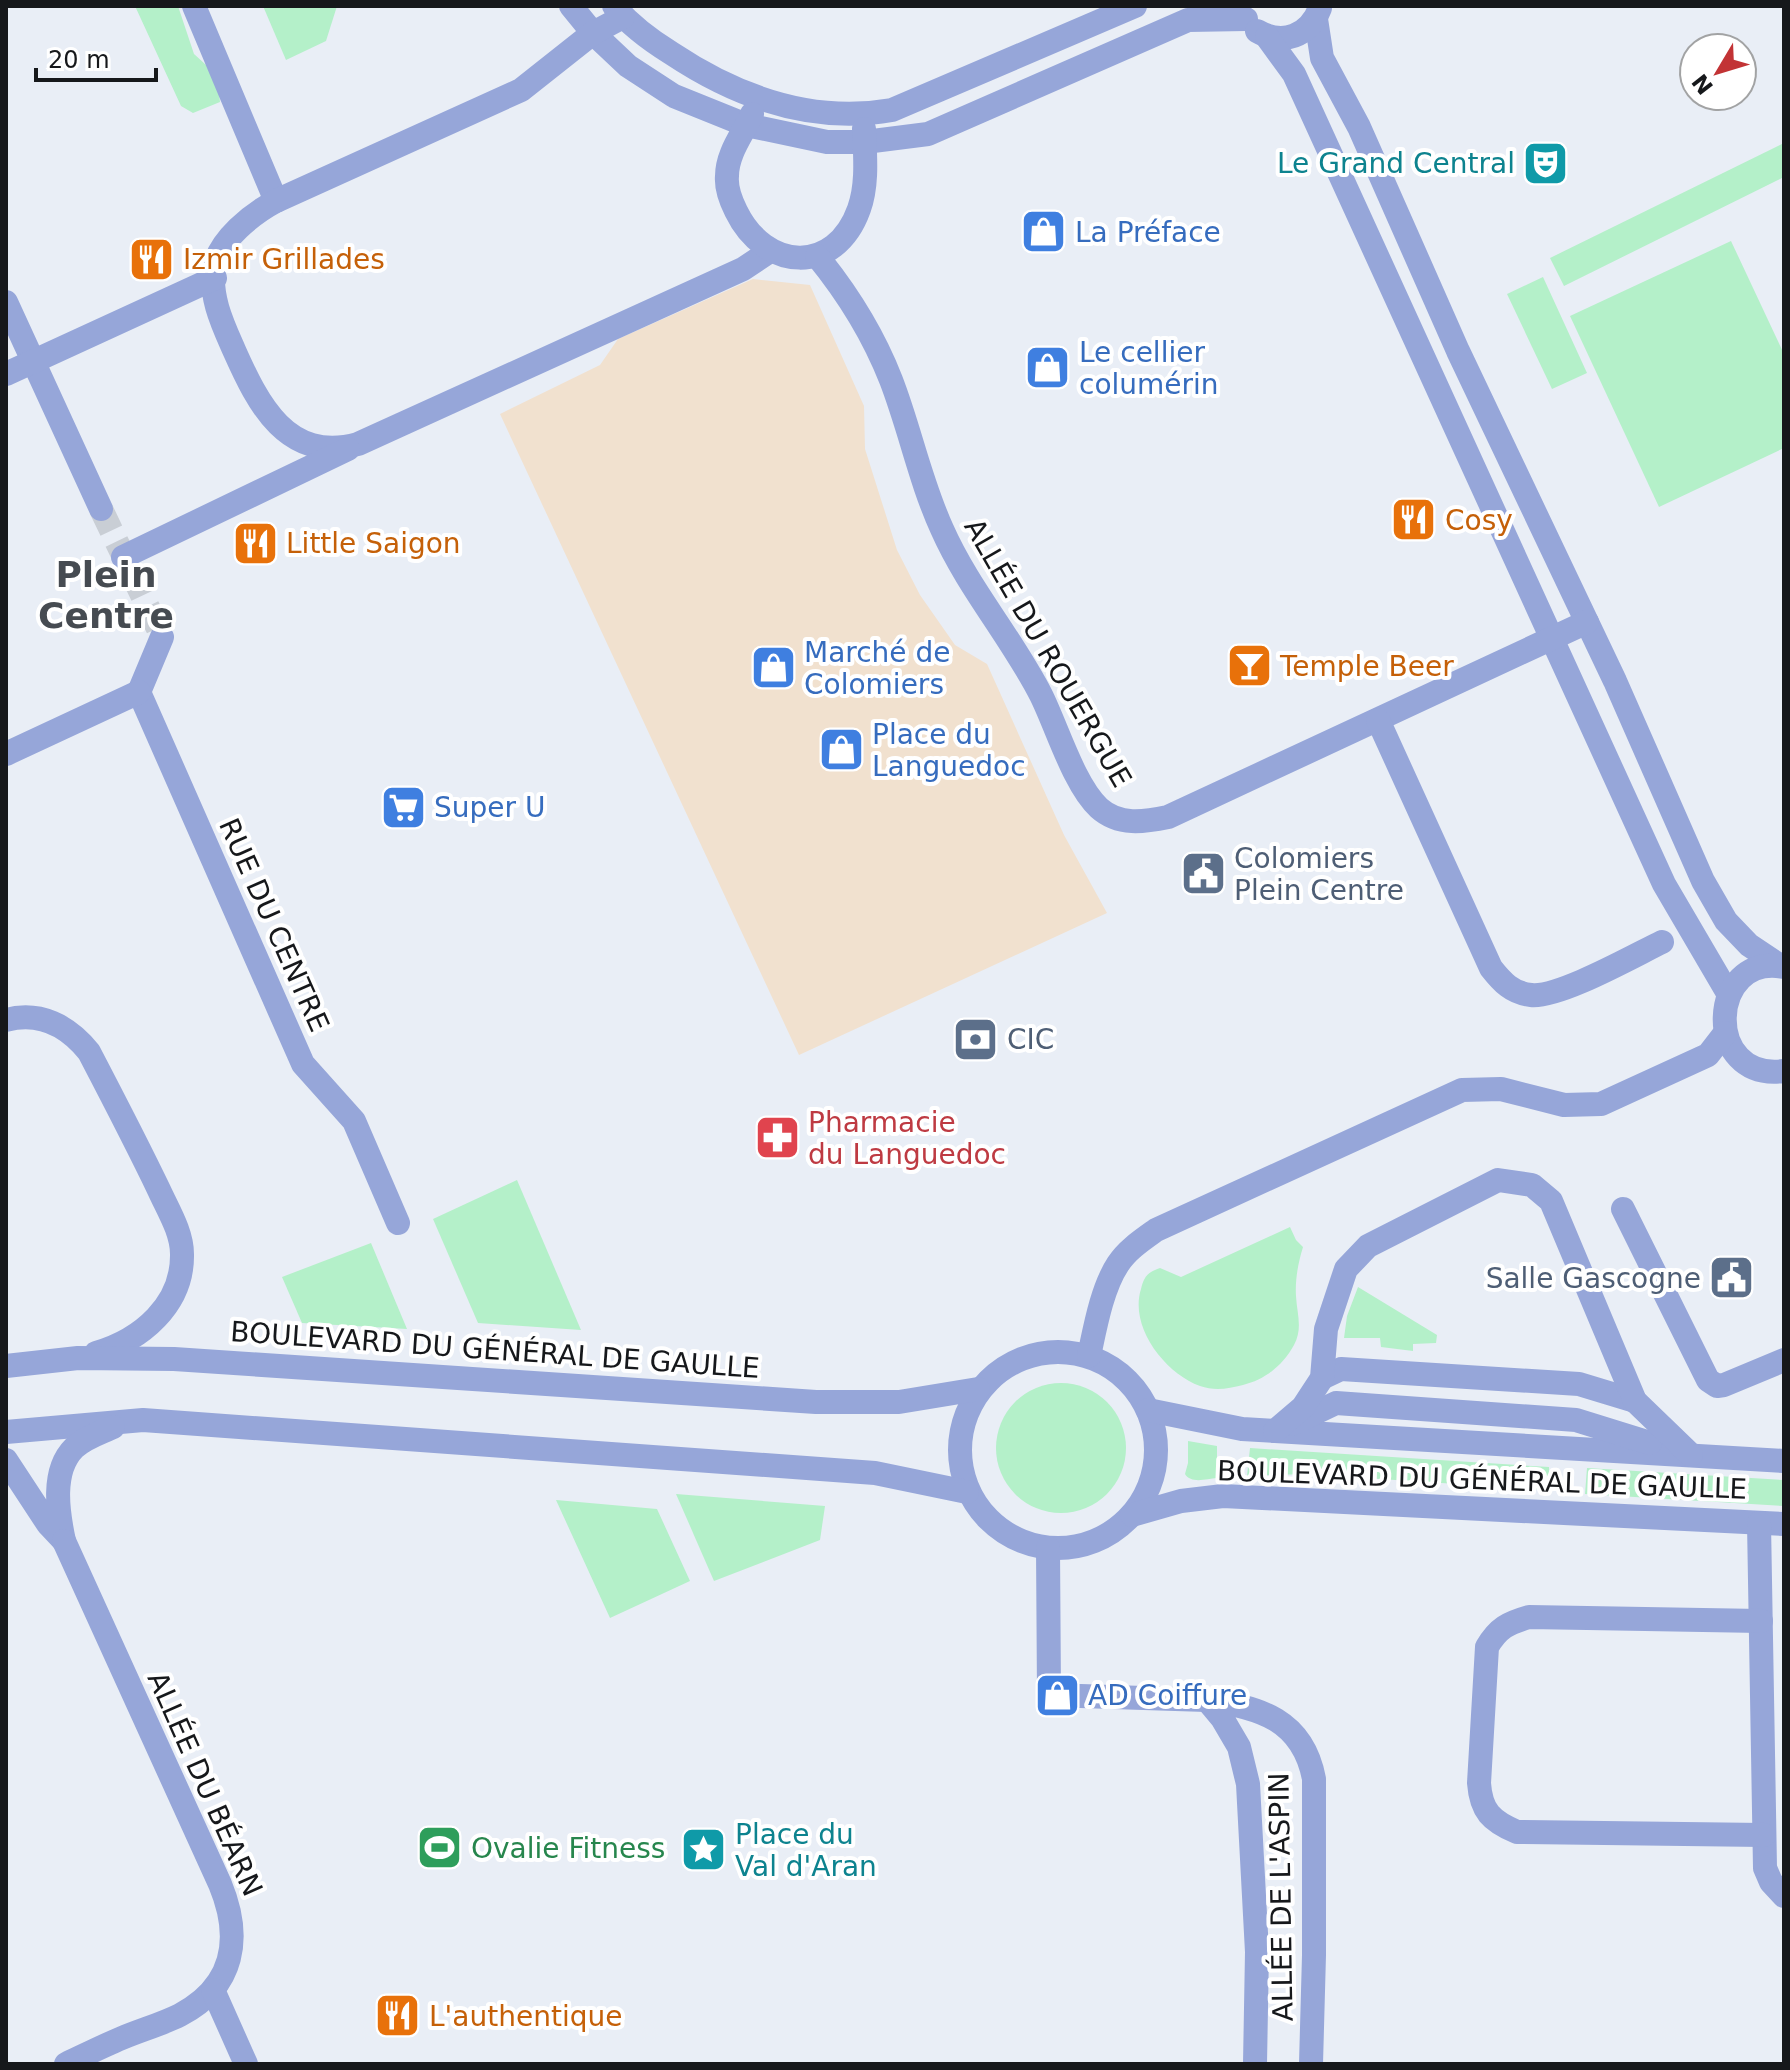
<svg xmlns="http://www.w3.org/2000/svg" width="1790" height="2070" font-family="'DejaVu Sans',sans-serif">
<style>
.commercial{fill:#f1e1cf}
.green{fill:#b4f0c9}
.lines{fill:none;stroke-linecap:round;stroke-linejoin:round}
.minor-tunnel{stroke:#c9ced5;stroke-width:24;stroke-dasharray:24 12;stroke-linecap:butt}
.minor{stroke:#96a6d9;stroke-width:24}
.labels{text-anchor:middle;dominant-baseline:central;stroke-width:8;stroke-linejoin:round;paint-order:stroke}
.culture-label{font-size:28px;fill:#0d838f;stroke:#fff;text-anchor:end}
.shop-label{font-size:28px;fill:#366cbe;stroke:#fff;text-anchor:start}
.food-label{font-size:28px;fill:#c56008;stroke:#fff;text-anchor:start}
.street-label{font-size:28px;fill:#16181b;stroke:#fff}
.service-label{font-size:28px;fill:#4e5e75;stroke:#fff;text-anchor:start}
.health-label{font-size:28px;fill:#be3a42;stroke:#fff;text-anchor:start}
.leisure-label{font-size:28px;fill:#27864d;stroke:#fff;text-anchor:start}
.district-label{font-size:36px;font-weight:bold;fill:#464b51;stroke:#fff}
</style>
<rect width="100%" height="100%" fill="#e9eef6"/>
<polygon class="commercial" points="753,279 810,285 864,406 865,449 897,550 920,595 955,645 987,664 1064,835 1107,913 799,1055 500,414 600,365 618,339"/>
<g class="green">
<polygon points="135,6 178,6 194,54 217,75 220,102 193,113 181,106"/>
<polygon points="263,6 337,6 326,41 286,60"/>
<polygon points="1784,143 1784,177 1564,286 1550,258"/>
<polygon points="1731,241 1784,354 1784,448 1659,507 1570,316"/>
<polygon points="1543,277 1587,373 1552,389 1507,294"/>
<polygon points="517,1180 581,1330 478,1323 433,1219"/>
<path d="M1290 1227 1296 1240 1303 1247C1298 1263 1295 1280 1296 1296 1297 1314 1303 1328 1294 1345 1283 1365 1265 1380 1243 1385 1228 1389 1214 1391 1200 1386 1165 1373 1129 1327 1141 1289 1144 1276 1148 1272 1160 1268L1181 1277Z"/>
<polygon points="371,1243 407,1329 302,1323 282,1277"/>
<polygon points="1358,1287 1437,1335 1436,1343 1413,1344 1413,1351 1381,1347 1380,1338 1344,1338 1347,1316"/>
<circle cx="1061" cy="1448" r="65"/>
<path d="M1188 1441 1217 1446V1478C1206 1479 1191 1484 1185 1474L1188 1463Z"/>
<polygon points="1250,1448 1549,1467 1549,1490 1303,1474 1247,1476"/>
<polygon points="1587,1468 1784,1480 1784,1506 1585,1494"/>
<polygon points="676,1494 825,1506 820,1540 714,1581"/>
<polygon points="556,1500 657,1509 690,1581 610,1618"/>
</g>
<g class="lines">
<polyline class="minor-tunnel" points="101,509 162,637"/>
<g class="minor">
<polyline points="194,6 276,201"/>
<polyline points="571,6 593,33 628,66 674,96 746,125 827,142 865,142 928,134 1188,20 1246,19"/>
<path d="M614 6C630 25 650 40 671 53 737 97 812 124 892 110L1135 6"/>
<path d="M623 17 593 33 521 90 276 201C252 214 220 239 214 267 209 296 223 325 234 350 258 404 287 463 358 444L743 269 770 251"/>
<polyline points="1316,19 1322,58 1359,127 1458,351 1615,681 1703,881 1726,921 1749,945 1779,965"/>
<path d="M1257 31C1283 46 1309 36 1320 8"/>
<polyline points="1267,37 1294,74 1664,884 1729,995"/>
<path d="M752 114C743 134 727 153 727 176 726 187 731 201 736 211 765 271 835 276 859 209 868 184 865 155 864 129"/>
<path d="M817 256C848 294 873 334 891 380 910 429 920 481 942 529 968 588 1012 638 1041 695 1057 727 1074 785 1099 808 1119 826 1144 822 1168 817L1587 622"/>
<polyline points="6,302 101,509"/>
<polyline points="6,374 215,278"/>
<polyline points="123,557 348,449"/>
<polyline points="162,637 139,692 303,1064 354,1121 398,1223"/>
<path d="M1378 720 1491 968C1502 982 1512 993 1531 995 1559 998 1633 956 1662 942"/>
<polyline points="6,754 139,692"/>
<path d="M1784 967C1708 952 1702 1082 1784 1071"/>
<path d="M6 1020C40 1011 68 1026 89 1052 113 1098 137 1144 159 1190 168 1210 182 1232 182 1254 183 1305 141 1340 96 1353"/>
<polyline points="1623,1209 1708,1380 1717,1386 1724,1385 1784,1360"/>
<circle cx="1058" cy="1450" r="98"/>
<path d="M1089 1356C1095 1328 1102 1288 1118 1264 1127 1250 1142 1240 1156 1230L1462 1090 1501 1089 1564 1105 1601 1104 1708 1055 1725 1033"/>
<polyline points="6,1366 78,1358 174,1359 816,1402 899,1402 978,1389"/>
<polyline points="1322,1378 1341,1369 1579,1384 1635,1401"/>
<polyline points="1148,1410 1242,1429 1784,1461"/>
<polyline points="1292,1424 1336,1403 1576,1420 1650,1443"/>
<polyline points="1275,1431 1303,1407 1322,1378 1326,1329 1346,1269 1368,1246 1498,1180 1532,1185 1551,1201 1635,1401 1691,1455"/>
<polyline points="6,1432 143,1420 875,1473 967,1492"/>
<path d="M6 1460 48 1524 64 1541C58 1513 51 1471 74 1448 84 1438 100 1433 113 1427"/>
<polyline points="1132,1515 1181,1501 1223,1496 1784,1524"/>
<polyline points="1759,1523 1765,1868 1771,1882 1784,1896"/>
<path d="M64 1541 220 1884C242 1937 235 1986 180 2015 162 2024 141 2030 122 2038 103 2046 85 2055 66 2064"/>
<polyline points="1048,1548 1049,1695 1207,1700"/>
<path d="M1761 1621 1529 1617C1508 1623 1498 1628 1487 1647L1479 1783C1481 1811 1491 1821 1517 1832L1764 1835"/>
<polyline points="213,1990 246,2064"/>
<path d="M1255 2064 1257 1952 1248 1784 1239 1747 1222 1718 1207 1700C1260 1707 1303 1720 1314 1779V1955L1311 2064"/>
</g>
</g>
<defs>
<symbol id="theatre-square" viewBox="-11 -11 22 22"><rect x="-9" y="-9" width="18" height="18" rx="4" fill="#0f9aa8" stroke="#fff"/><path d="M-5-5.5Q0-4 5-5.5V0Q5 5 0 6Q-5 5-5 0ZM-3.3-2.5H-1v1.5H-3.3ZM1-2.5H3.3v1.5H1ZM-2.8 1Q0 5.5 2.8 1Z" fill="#fff"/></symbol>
<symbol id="shop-square" viewBox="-11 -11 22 22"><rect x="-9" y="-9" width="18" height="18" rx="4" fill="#3f7fe0" stroke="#fff"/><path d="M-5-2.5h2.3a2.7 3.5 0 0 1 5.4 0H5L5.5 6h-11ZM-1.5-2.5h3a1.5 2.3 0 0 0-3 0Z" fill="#fff"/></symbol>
<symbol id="restaurant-square" viewBox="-11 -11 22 22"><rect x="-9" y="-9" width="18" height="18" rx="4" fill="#e8710a" stroke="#fff"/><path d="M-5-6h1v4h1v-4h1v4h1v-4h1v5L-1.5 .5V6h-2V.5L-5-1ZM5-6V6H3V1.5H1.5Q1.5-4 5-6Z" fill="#fff"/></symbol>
<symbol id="bar-square" viewBox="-11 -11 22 22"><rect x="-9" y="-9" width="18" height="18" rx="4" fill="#e8710a" stroke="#fff"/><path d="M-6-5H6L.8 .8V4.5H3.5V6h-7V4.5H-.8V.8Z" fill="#fff"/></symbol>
<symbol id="supermarket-square" viewBox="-11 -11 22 22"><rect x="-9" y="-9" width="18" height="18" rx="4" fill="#3f7fe0" stroke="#fff"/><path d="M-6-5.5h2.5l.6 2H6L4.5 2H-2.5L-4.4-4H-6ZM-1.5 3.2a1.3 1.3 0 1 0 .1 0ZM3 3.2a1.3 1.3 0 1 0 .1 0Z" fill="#fff"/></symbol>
<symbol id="civic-square" viewBox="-11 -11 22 22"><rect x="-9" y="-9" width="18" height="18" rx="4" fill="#5c6f8a" stroke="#fff"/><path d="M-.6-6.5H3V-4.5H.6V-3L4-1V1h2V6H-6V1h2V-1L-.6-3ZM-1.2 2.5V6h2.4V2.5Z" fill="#fff"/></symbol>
<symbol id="bank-square" viewBox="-11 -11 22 22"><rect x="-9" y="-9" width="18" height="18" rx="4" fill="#5c6f8a" stroke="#fff"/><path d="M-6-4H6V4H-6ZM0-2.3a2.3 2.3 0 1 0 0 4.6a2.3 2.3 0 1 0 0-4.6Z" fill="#fff"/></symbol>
<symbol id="pharmacy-square" viewBox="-11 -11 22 22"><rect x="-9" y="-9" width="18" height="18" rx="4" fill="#e0444e" stroke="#fff"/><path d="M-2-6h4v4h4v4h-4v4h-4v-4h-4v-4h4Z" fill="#fff"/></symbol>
<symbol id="stadium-square" viewBox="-11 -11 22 22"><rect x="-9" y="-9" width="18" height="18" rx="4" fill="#2e9e5b" stroke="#fff"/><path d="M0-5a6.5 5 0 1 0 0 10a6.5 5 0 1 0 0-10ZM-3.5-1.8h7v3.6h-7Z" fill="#fff"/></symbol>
<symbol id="sight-square" viewBox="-11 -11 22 22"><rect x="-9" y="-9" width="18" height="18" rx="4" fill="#0f9aa8" stroke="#fff"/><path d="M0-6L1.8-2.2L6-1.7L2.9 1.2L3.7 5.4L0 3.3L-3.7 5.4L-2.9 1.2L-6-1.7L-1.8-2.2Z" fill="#fff"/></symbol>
</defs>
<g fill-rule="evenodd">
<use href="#theatre-square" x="1520" y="138" width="51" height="51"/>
<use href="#shop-square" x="1018" y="206" width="51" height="51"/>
<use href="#restaurant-square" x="126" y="234" width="51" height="51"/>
<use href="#shop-square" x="1022" y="342" width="51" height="51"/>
<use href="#restaurant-square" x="1388" y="494" width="51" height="51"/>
<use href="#restaurant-square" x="230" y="518" width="51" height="51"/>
<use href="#bar-square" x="1224" y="640" width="51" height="51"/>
<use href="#shop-square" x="748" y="642" width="51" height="51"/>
<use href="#shop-square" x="816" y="724" width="51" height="51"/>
<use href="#supermarket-square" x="378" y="782" width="51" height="51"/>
<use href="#civic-square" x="1178" y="848" width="51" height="51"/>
<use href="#bank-square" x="950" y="1014" width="51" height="51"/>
<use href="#pharmacy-square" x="752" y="1112" width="51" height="51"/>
<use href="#civic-square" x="1706" y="1252" width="51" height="51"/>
<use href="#shop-square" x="1032" y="1670" width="51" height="51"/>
<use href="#stadium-square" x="414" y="1822" width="51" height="51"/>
<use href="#sight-square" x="678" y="1824" width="51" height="51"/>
<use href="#restaurant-square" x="372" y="1990" width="51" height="51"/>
</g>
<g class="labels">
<g class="culture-label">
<text x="1515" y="163">Le Grand Central</text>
<text x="735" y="1834" text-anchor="start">Place du<tspan x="735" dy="32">Val d'Aran</tspan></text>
</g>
<g class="shop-label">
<text x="1075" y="232">La Préface</text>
<text x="1079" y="352">Le cellier<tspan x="1079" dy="32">columérin</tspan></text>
<text x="804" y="652">Marché de<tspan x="804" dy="32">Colomiers</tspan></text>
<text x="872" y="734">Place du<tspan x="872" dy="32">Languedoc</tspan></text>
<text x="434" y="807">Super U</text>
<text x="1088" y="1695">AD Coiffure</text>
</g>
<g class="food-label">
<text x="183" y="259">Izmir Grillades</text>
<text x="1445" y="520">Cosy</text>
<text x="286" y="543">Little Saigon</text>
<text x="1280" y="666">Temple Beer</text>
<text x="429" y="2016">L'authentique</text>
</g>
<g class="street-label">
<text transform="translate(1048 653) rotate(60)">ALLÉE DU ROUERGUE</text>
<text transform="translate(274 925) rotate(66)">RUE DU CENTRE</text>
<text transform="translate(495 1350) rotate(4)">BOULEVARD DU GÉNÉRAL DE GAULLE</text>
<text transform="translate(1482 1480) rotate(2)">BOULEVARD DU GÉNÉRAL DE GAULLE</text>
<text transform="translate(205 1784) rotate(66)">ALLÉE DU BÉARN</text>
<text transform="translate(1281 1897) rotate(-91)">ALLÉE DE L'ASPIN</text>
</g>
<g class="service-label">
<text x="1234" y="858">Colomiers<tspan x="1234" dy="32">Plein Centre</tspan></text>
<text x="1007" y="1039">CIC</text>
<text x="1701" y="1278" text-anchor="end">Salle Gascogne</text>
</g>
<g class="health-label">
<text x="808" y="1122">Pharmacie<tspan x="808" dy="32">du Languedoc</tspan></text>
</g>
<g class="leisure-label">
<text x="471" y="1848">Ovalie Fitness</text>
</g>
<g class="district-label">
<text x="106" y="574">Plein<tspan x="106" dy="41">Centre</tspan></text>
</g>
</g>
<rect width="1790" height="2070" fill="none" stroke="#16181b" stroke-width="16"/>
<g transform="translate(1718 72) rotate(232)"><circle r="38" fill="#ffffff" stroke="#a2a3a4" stroke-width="2"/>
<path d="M0-6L14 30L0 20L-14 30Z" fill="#c23335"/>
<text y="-12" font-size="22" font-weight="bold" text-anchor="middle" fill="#16181b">N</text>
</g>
<path d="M36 68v12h120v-12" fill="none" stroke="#16181b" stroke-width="4"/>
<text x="48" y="68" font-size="24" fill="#16181b" stroke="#ffffff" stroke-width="6" paint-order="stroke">20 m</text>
</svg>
